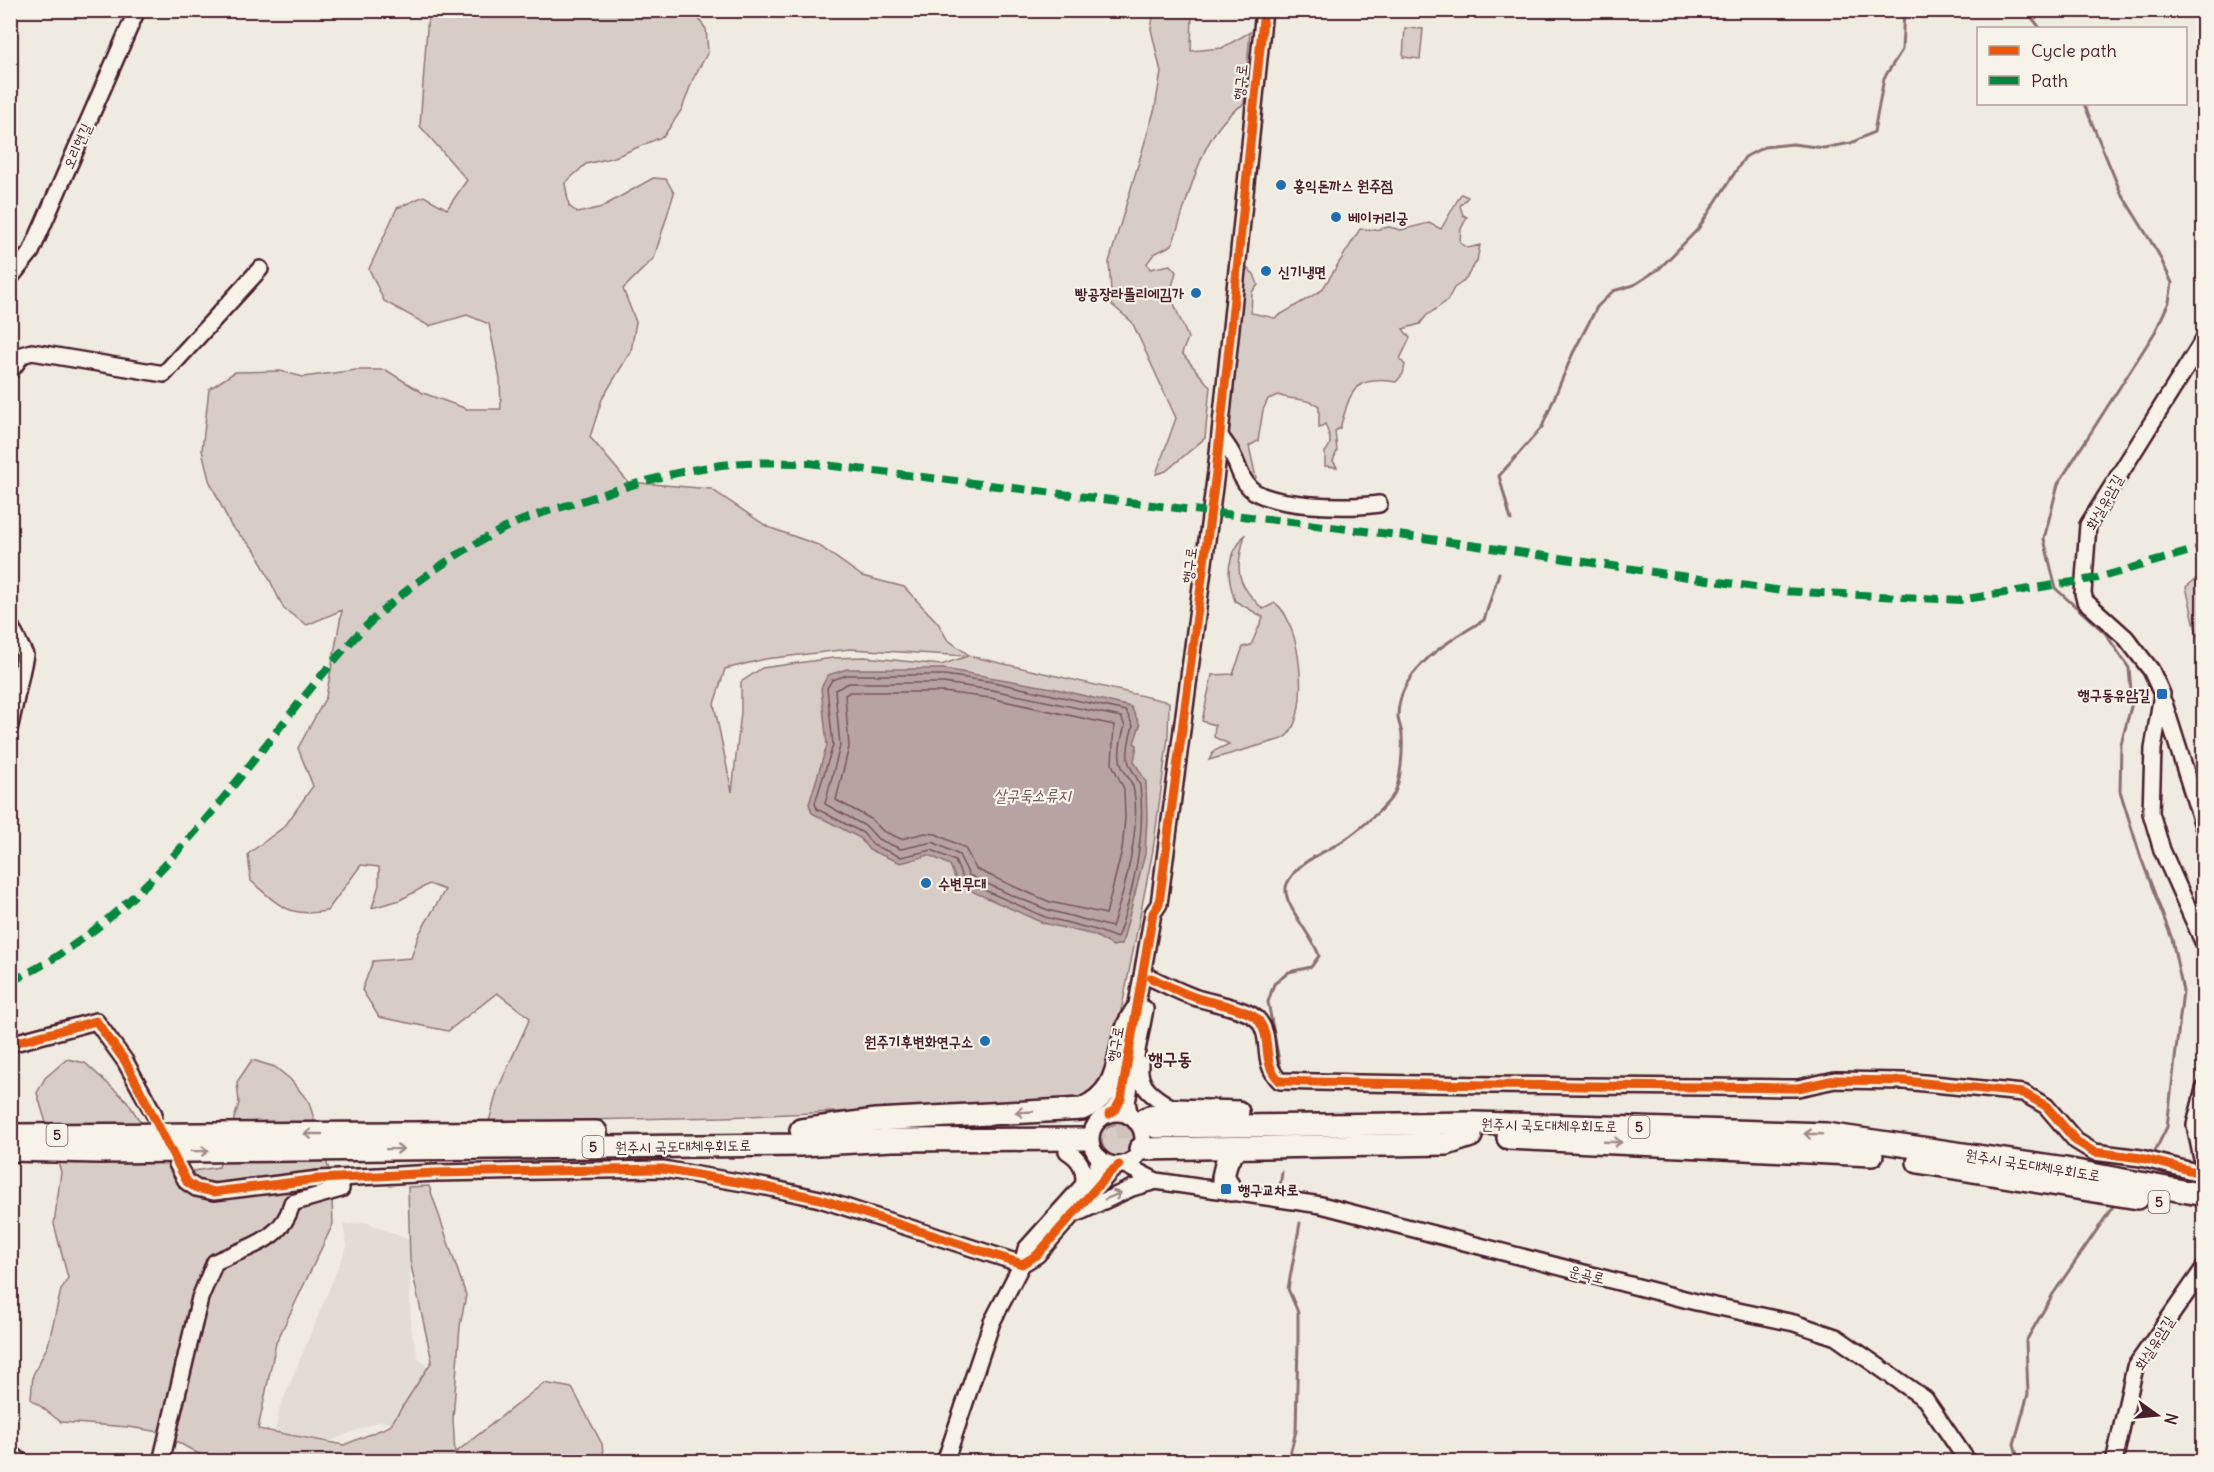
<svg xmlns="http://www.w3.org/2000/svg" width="2214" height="1472" font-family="Delius,'Poor Story',sans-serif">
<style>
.built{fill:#e3dcd2}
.green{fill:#d8cdc6;stroke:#917678;stroke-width:1.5;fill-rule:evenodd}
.water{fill:#b7a4a2;stroke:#8b6f72;stroke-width:1.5}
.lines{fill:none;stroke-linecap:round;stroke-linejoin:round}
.shore{stroke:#76545b;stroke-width:1.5}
.stream{stroke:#8b6f72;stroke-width:3}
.highway-tunnel{stroke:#cfc2bc;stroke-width:21;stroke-dasharray:21 10;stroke-linecap:butt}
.minor-casing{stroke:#4a1f2b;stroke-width:20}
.highway-casing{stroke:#4a1f2b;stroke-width:26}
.minor{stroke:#f7f3e8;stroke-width:15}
.highway{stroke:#f7f3e8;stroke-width:21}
.quiet{stroke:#00873e;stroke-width:8;stroke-dasharray:15 8;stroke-linecap:butt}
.cycleway-casing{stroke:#f7f3e8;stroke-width:13}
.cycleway{stroke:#e8590c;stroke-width:9}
.oneway{stroke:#a0898a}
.poi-dot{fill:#1f6fb2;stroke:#f7f3e8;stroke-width:2}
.labels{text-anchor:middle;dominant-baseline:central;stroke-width:4.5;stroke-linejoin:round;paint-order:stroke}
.shield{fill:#f7f3e8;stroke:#7e5f64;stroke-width:1.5}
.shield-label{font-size:14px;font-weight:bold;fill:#4a1f2b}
.street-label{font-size:15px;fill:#4a1f2b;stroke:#f7f3e8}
.poi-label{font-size:15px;font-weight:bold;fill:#4a1f2b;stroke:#f7f3e8;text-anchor:start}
.water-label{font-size:16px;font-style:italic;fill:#704e55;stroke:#f7f3e8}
.quarter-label{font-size:18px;font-weight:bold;fill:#4a1f2b;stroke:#f7f3e8}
</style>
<rect width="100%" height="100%" fill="#f0ebe0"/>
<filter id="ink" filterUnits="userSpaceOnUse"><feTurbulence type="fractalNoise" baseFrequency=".0167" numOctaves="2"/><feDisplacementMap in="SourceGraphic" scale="12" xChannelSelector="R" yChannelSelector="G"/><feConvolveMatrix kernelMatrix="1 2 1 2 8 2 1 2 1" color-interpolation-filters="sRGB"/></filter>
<g filter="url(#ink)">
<polygon class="built" points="366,1222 409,1240 411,1327 418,1357 438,1378 402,1426 380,1421 305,1451 274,1439 279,1410 347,1246 343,1225"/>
<g class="green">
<path d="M431 11H693L706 29 708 52 693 79 682 109 664 136 615 157 586 164 565 183 569 206 578 213 602 207 653 178 666 179 674 193 654 258 623 289 636 322 631 351 602 399 590 437 628 482 711 489 768 527 818 545 862 576 904 587 938 623 947 639 970 656 1169 702 1168 737 1153 850 1124 997 1105 1078 1083 1101 724 1117 489 1122 497 1091 530 1018 497 993 448 1031 379 1017 362 990 373 961 411 958 419 934 445 890 429 884 400 900 372 908 379 885V867L361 865 327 911C289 918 278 905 251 881L248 854 285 826 313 786 298 748 326 697 342 610 307 625 284 609 255 550 231 526 209 480 202 450 209 389 235 372 280 371 303 377 356 370H386L423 393 467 409H501L500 379 489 324 467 315 429 326 384 301 369 269 397 208 424 196 447 209 467 180 420 126 428 14ZM850 649 968 656 941 665 865 657 833 658 762 668 741 682V712L732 792 714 704 725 669 765 659Z"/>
<path d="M1154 11H1192L1191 51 1222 48 1250 32 1244 104C1200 129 1189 200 1172 245L1154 254 1147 263 1150 269 1170 265 1176 272 1170 294 1188 338 1182 353 1210 387 1205 438 1166 471 1156 474 1176 418 1132 322 1112 305 1109 262 1155 108 1161 72 1151 29Z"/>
<polygon points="1405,28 1423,29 1420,59 1403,57"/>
<path d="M1461 194 1468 197 1460 206 1463 215 1467 217 1461 229 1460 243 1468 248 1480 245 1477 261 1464 281 1454 288 1447 301 1426 316 1420 324 1403 329 1410 338 1400 359 1405 365 1403 374 1396 382C1352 375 1351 392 1340 428L1335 431 1337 451 1333 461 1337 467 1325 466V452C1334 443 1329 434 1325 424L1319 428V406C1305 397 1293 401 1278 395L1268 399 1263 410 1258 441 1249 446 1256 478 1254 480 1246 474 1223 436 1240 263 1254 274 1258 285 1252 292 1251 313 1275 318 1322 290 1360 229 1374 230 1389 227 1401 230 1429 223 1441 229Z"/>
<path d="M1245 534C1236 570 1234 582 1263 609L1275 603C1301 619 1313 723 1282 739L1209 760 1214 751 1229 744 1214 737 1215 725 1202 721 1212 675 1233 674 1243 647 1251 645 1263 617 1235 601C1225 571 1227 559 1245 534Z"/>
<polygon points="2203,573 2203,673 2198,673 2198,639 2186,587"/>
<polygon points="67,1059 85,1063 127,1101 174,1174 219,1167 239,1103 237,1082 252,1060 275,1067 290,1079 309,1102 331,1177 333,1224 276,1343 258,1429 344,1445 390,1426 432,1361 410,1261 408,1187 429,1186 466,1295 460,1326 453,1419 455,1453 544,1383 572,1388 602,1444 604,1461 211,1461 160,1432 129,1427 61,1422 31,1399 33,1375 48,1345 61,1290 68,1278 54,1224 61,1172 37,1093 45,1078"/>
<circle cx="1118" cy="1140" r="16"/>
</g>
<polygon class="water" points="847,669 944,669 1052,688 1131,707 1140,725 1134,743 1137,745 1134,761 1146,782 1147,819 1145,854 1122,944 1113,946 1094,935 1043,923 958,885 950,865 929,855 901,863 869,850 860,838 812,813 809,804 827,745 821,688 828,675"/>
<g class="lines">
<g class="shore">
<path d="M847 675H944L993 682 1126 711 1133 726C1130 736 1125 756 1130 766 1133 773 1139 779 1140 787 1146 833 1133 895 1117 938L1096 930 1045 917 964 881 955 861 932 850 901 857 873 845 863 833 817 809 815 803 833 745 827 688 832 680Z"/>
<path d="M849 683H943L992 690 1121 717 1125 726C1121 738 1117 755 1122 767 1125 773 1131 780 1133 787 1142 826 1125 889 1112 927L1048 910 1011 895 969 875 959 855 933 842 901 849 878 839 867 827 825 804 840 746 835 690Z"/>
<polygon points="850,692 943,692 990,698 1114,725 1112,764 1124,789 1125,818 1122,850 1106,914 1050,902 1015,887 976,869 965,848 936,834 925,833 901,839 883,831 871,819 836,800 849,747 845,695"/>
</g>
<g class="stream">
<polyline points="2026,10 2040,28"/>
<polyline points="2084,104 2121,193 2158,253 2172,283 2169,302 2155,332 2058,484 2044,539 2056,589 2105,633 2129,668 2132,703 2121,744 2120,791 2141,858 2172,939 2183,991 2167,1127 2152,1157"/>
<polyline points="1511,520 1499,476 1542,427 1573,353 1597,307 1613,291 1634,285 1660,268 1698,229 1745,157 1764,147 1793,144 1824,148 1851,143 1874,132 1884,78 1902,50 1904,10"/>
<path d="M1281 1071 1268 1002 1274 984 1289 972 1311 967 1319 956C1314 937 1279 901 1287 884 1299 858 1327 853 1347 838 1360 829 1386 807 1394 794 1401 781 1403 750 1402 736 1402 730 1399 724 1398 718 1397 669 1448 642 1484 620L1499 573"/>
<polyline points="1280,1188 1282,1172"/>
<polyline points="1288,1462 1296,1431 1298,1341 1298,1312 1288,1289 1300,1223"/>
<polyline points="2019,1462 2014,1444 2028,1394 2026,1341 2053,1294 2116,1202"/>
</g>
<polyline class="highway-tunnel" points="1085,1128 1156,1127"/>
<defs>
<g id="minor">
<polyline points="10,278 31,252 137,10"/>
<polyline points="2204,339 2088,525 2083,593 2085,601 2126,638 2151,670 2162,694 2153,749 2151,813 2162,850 2204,944"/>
<polyline points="10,372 22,355 32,352 164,374 260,269"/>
<path d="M1220 436C1224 442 1230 449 1233 456 1239 468 1240 478 1250 488 1270 508 1352 508 1379 504"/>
<polyline points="10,625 25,655 10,726"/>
<polyline points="2164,703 2204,829"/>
<path d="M1151 978C1165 984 1179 992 1194 997 1210 1003 1249 1008 1259 1021 1273 1040 1260 1062 1280 1081 1453 1086 1625 1086 1798 1088L1835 1080 1904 1081 2023 1093 2046 1106 2076 1141 2094 1152 2141 1158 2204 1174"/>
<polyline points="1134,1021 1153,913 1159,904 1216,472 1264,10"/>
<polyline points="10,1044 96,1021 125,1061 154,1114"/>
<path d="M1140 1064C1137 1089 1157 1099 1176 1110"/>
<polyline points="2204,1089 2195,1125 2204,1169"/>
<circle cx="1117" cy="1139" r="26"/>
<polyline points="1109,1114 1119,1104 1128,1060"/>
<polyline points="1130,1117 1127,1102 1145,1009"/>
<polyline points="1135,1121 1149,1114 1176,1110"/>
<path d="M1067 1151C1080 1159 1084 1167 1084 1182"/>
<polyline points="177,1164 187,1182 196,1188 214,1192 319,1179 436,1173 663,1169 766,1187 820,1199 1022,1264 1037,1255 1110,1172 1119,1165"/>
<polyline points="1123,1164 1156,1181 1321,1205 1696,1302 1794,1323 1836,1337 1925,1399 1968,1462"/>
<polyline points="1078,1213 1132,1188 1156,1181"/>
<polyline points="10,1454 22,1462"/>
<path d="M161 1462 200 1298 215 1262C247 1247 283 1241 292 1203L341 1189 340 1178"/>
<polyline points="945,1462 992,1322 1022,1264 1026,1249 1096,1171 1100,1158"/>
<polyline points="2114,1462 2135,1367 2204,1268"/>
</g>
<g id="highway">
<polyline points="1176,1110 1238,1112"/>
<polyline points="1156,1127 1474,1123 1826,1134 2065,1169 2204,1195"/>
<path d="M801 1130 876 1120 1082 1109C1130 1087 1111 1046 1136 1011"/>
<polyline points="10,1135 596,1132"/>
<polyline points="1508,1138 1872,1155"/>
<polyline points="1140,1149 1447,1144 1471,1136"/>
<polyline points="10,1150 99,1152 801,1145 892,1140 1086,1139"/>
<polyline points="1918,1162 2138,1198"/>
<polyline points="1231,1190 1223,1177 1227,1160 1236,1149"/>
</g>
</defs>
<use href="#minor" class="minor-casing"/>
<use href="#highway" class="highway-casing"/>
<use href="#minor" class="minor"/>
<use href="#highway" class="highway"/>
<path class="quiet" d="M10 982C156 913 237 772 339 655 384 603 443 559 505 528 532 514 565 507 594 497 642 481 694 466 745 463 766 462 788 463 809 463L1430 539 1782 591 1960 600 2098 578 2204 547"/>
<defs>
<g id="cycleway">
<path d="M1151 978C1165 984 1179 992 1194 997 1210 1003 1249 1008 1259 1021 1273 1040 1260 1062 1280 1081 1453 1086 1625 1086 1798 1088L1835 1080 1904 1081 2023 1093 2046 1106 2076 1141 2094 1152 2141 1158 2204 1174"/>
<polyline points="10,1044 96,1021 125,1061 187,1182 196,1188 214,1192 319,1179 436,1173 663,1169 766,1187 820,1199 1022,1264 1037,1255 1110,1172 1119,1165"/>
<polyline points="1109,1114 1116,1109 1121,1099 1153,913 1159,904 1216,472 1264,10"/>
</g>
</defs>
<use href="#cycleway" class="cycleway-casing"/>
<use href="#cycleway" class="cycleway"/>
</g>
<defs><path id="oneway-shaft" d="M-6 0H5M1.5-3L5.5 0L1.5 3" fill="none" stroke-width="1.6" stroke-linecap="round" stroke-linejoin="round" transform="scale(1.5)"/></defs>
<g class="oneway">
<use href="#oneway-shaft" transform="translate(1024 1112) rotate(177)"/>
<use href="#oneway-shaft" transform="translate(313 1134) rotate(180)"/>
<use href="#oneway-shaft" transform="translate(1813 1134) rotate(-178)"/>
<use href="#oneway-shaft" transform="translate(1613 1142) rotate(2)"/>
<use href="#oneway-shaft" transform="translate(395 1149) rotate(-1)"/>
<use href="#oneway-shaft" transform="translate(200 1151) rotate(-1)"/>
<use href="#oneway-shaft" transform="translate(1113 1196) rotate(-23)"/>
</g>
</g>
<g class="poi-dot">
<circle cx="1281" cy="185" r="6"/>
<circle cx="1336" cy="217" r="6"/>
<circle cx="1266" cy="271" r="6"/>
<circle cx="1196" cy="293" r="6"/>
<rect x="2156" y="688" width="12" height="12" rx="3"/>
<circle cx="926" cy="883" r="6"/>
<circle cx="985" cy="1041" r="6"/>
<rect x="1220" y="1183" width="12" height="12" rx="3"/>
</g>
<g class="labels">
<g class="shield">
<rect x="1628.5" y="1116" width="21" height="22" rx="4.5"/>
<rect x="46.5" y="1124" width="21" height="22" rx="4.5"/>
<rect x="582.5" y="1136" width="21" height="22" rx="4.5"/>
<rect x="2148.5" y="1191" width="21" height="22" rx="4.5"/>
</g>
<g class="shield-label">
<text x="1639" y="1127">5</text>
<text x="57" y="1135">5</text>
<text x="593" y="1147">5</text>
<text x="2159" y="1202">5</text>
</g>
<g class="street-label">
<text transform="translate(1240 82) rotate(-84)">행구로</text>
<text transform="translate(77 146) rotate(-66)">오리현길</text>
<text transform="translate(2104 502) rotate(-61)">화실유암길</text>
<text transform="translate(1189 565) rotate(-83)">행구로</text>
<text transform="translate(1115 1044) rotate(-80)">행구로</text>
<text transform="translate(1549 1125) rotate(1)">원주시 국도대체우회도로</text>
<text transform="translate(683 1146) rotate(-1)">원주시 국도대체우회도로</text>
<text transform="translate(2033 1165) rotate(9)">원주시 국도대체우회도로</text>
<text transform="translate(1587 1274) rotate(14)">운곡로</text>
<text transform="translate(2154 1343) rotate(-58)">화실유암길</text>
</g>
<g class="poi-label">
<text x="1293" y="185">홍익돈까스 원주점</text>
<text x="1348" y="217">베이커리궁</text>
<text x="1278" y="271">신기냉면</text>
<text x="1184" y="293" text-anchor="end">빵공장라뜰리에김가</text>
<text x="2150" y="694" text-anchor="end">행구동유암길</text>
<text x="938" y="883">수변무대</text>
<text x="973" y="1041" text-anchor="end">원주기후변화연구소</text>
<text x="1238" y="1189">행구교차로</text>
</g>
<g class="water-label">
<text x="1032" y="795">살구둑소류지</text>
</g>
<g class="quarter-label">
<text x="1170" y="1058">행구동</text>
</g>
</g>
<rect width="2214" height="1472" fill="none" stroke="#f7f3e8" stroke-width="36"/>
<rect x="18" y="18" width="2178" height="1436" fill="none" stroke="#4a1f2b" stroke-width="2" filter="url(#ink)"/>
<rect x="1977" y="27" width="210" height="78" fill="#f7f3e8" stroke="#b29e9c" stroke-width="1.5"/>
<rect x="1989" y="46" width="30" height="9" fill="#e8590c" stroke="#b29e9c" stroke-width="1.5"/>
<text x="2031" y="57" font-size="18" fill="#4a1f2b">Cycle path</text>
<rect x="1989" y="76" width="30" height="9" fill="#00873e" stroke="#b29e9c" stroke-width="1.5"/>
<text x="2031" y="87" font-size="18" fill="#4a1f2b">Path</text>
<g transform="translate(2157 1415) rotate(105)" stroke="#f7f3e8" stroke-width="4.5" paint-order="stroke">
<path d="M0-4.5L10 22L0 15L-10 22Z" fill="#4a1f2b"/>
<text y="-9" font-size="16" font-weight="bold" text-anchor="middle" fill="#4a1f2b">N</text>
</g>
</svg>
